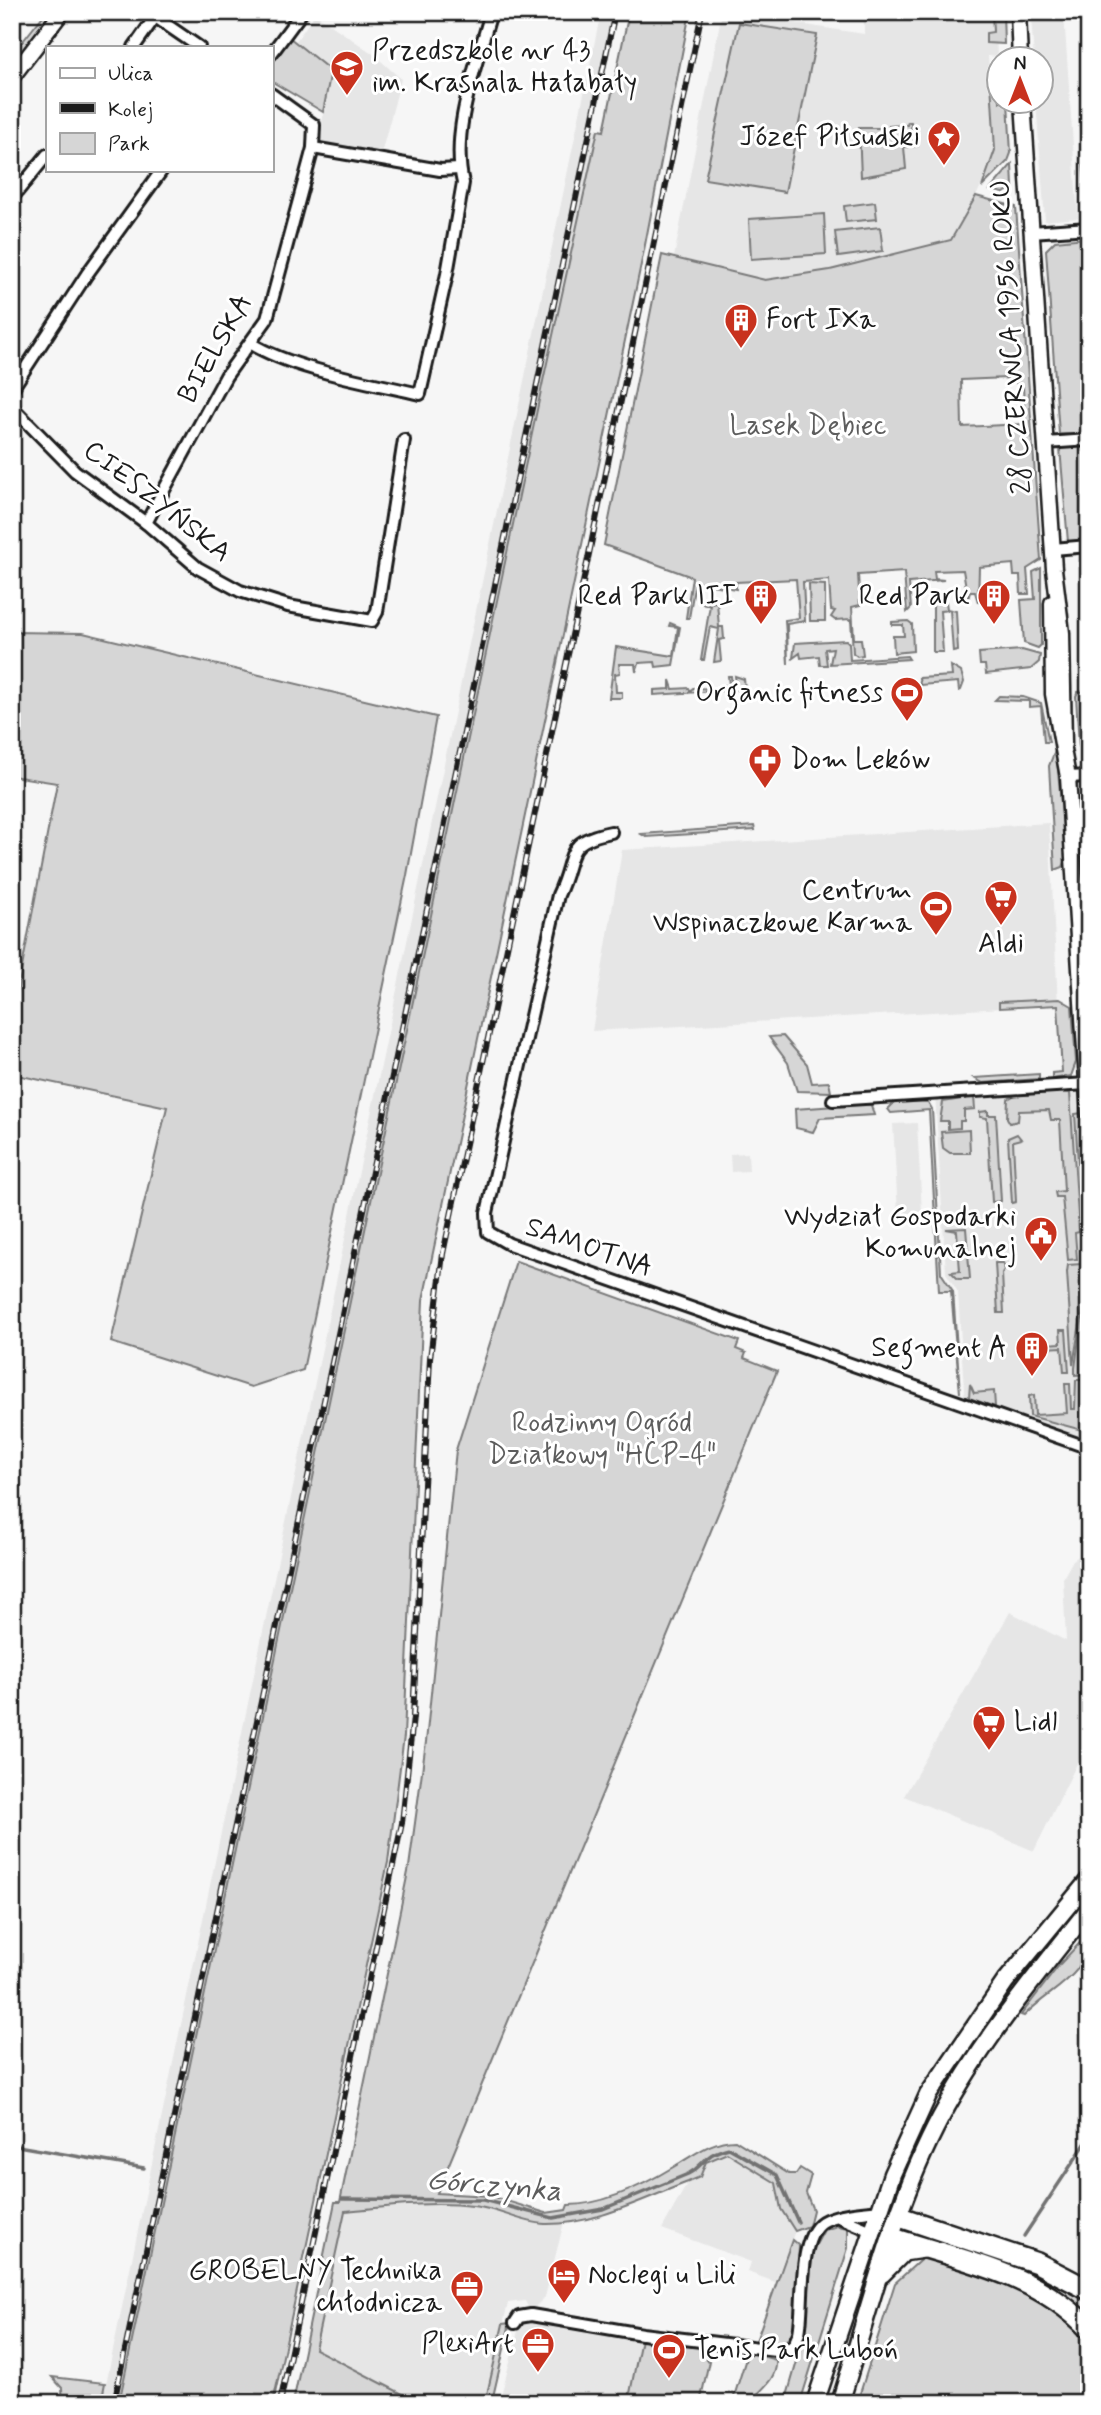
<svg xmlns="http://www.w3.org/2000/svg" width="1101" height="2415" font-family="Mynerve,sans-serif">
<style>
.built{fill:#e6e6e6}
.green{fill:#d6d6d6;stroke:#797979;stroke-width:2;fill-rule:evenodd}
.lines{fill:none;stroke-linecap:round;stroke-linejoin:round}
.stream{stroke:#727272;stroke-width:3.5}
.minor-casing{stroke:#1c1c1c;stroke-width:16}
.tertiary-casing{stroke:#1c1c1c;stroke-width:19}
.secondary-casing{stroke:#1c1c1c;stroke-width:21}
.motorway-casing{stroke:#1c1c1c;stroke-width:24}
.minor{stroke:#fff;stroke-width:10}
.tertiary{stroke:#fff;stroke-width:14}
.secondary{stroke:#fff;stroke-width:16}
.motorway{stroke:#fff;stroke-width:19}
.rail-casing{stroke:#1c1c1c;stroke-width:6}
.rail{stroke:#fff;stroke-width:3.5;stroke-dasharray:10;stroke-linecap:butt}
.labels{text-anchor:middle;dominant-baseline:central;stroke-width:6;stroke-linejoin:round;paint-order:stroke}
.poi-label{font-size:28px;fill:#1c1c1c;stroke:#fff;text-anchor:end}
.street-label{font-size:28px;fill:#1c1c1c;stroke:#fff}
.park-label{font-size:28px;fill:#5d5d5d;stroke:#fff}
.water-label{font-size:30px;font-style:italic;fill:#5d5d5d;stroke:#fff}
</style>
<rect width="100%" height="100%" fill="#f6f6f6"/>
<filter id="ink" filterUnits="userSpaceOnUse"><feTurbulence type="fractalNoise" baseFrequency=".0143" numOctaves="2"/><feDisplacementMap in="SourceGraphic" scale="14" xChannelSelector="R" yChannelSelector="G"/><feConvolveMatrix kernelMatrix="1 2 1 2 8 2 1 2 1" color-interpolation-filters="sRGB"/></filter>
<g filter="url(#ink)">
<g class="built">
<polygon points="601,12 618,12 594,129 598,130 119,2403 102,2403"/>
<polygon points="722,12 864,34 864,12 995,12 997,57 988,56 995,156 962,226 952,240 830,270 765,280 674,257"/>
<polygon points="315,14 372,53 401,79 381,154 325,145 321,140 323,112 271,81 271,64 290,38 296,41"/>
<polygon points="1064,14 1078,218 1045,221 1036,102 1042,102 1042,60 1034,59 1031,16"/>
<polygon points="1049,823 1058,1005 592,1031 622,850"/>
<polygon points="1087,1084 1089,1114 1089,1448 965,1406 958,1292 946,1273 935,1094"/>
<polygon points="917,1123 922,1212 898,1214 893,1124"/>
<polygon points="748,1153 749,1171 731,1172 730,1154"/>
<polygon points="1088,1550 1089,1739 1034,1851 904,1796 1010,1612 1066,1641 1063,1578 1073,1560"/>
<polygon points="727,2153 776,2183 781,2209 795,2231 775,2282 748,2272 751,2262 662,2229 688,2182 700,2177 706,2162"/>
<polygon points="432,2204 475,2206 543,2224 564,2222 545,2297 534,2308 528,2307 525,2301 508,2303 485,2403 447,2403 435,2398 434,2403 420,2403 315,2349 345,2211"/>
<polygon points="529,2320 641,2339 628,2403 499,2403 519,2327"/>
</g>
<g class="green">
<polygon points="46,12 54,12 12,66 12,55"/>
<polygon points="629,12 690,12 644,250 423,1300 404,1736 388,1862 273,2403 119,2403 543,381 598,130 604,131"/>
<polygon points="992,12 1003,12 1004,44 986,43 986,33 993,32"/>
<polygon points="739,23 817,35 785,192 705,179"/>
<polygon points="290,38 331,71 323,112 271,81 271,64"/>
<polygon points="990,65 999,66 1000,102 1008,102 1011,153 1008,161 982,187 995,150"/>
<polygon points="1089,118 1089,186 1085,187 1080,119"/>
<polygon points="908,122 911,122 912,138 918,138 918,146 904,147 906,169 861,177 859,128 889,128 889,126 907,125"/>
<polygon points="1012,164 1013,187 1004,193 990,190"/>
<path d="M976 196 1016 207 1041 560 1027 569 1029 594H1021L1020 576H1014L1013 564 979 567 978 602 975 592H970L968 599 963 570 934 571 935 579 944 580 909 583 911 608 907 612 904 572 858 575 860 605 852 607 854 639H861L863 655 857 656 853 653 851 619 835 620 831 617 835 611 831 610 829 580 803 582 805 621 787 624 788 664 785 620 799 618 796 579 736 582V589L695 582 689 618H686L692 577 604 545 662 255 765 280 830 270 951 240ZM1007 378 1023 387 1025 424 962 427 961 380Z"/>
<polygon points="875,202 877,219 846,222 844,206"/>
<polygon points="824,214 826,254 751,259 749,219"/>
<polygon points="880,227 883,251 838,257 835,232"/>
<polygon points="1085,238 1088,244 1080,249 1089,374 1089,435 1059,434 1046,250 1055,241"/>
<polygon points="1089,443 1089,541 1068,542 1060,448"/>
<polygon points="1041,568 1041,645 1038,648 1024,643 1021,600 1035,599 1033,572"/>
<polygon points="809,584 825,585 825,621 810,621"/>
<polygon points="709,595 708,603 717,602 719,627 723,627 724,639 719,640 721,661 714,662 719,629 710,627 704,660 701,660 710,605 701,603"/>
<polygon points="946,602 947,609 956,611 958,651 953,652 950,610 940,611 943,652 933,652 933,603"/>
<polygon points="908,621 912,624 913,651 894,653 893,636 904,636 903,625 892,625 892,622"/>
<polygon points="670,623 680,627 673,665 656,667 655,662 639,663 636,672 635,664 619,664 620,673 615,674 616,692 622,692 622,698 609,698 616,647 674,656 678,627 669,626"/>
<polygon points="12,632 83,633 436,717 407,875 303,1370 251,1387 111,1342 167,1107 12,1074 12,1020 57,783 12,776"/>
<polygon points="846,640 849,643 850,660 907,656 909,659 830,664 833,648 825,649 827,665 820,665 819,656 801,658 800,653 793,658 795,643"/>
<polygon points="1022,650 1040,655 1039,662 1031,669 986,674 985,665 980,665 979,653"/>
<polygon points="951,666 961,672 964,682 961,690 959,691 958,682 920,685 919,678 952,676"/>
<polygon points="728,676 731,676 732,685 736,684 735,676 744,679 745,689 654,695 654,690 670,689 670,680 673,689 689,688 690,691 693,688 719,689 719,686 729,685"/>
<polygon points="1089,691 1089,748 1082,749 1079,746 1076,696 1078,692"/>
<polygon points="999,696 1023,697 1041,703 1049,742 1044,742 1041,706 1029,707 1029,701 995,700"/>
<polygon points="1056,748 1066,859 1063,867 1055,870 1049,766"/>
<polygon points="754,826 755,830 646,837 641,834"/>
<polygon points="1060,999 1072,1006 1076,1062 1071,1076 1052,1079 1052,1073 1062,1072 1058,1005 999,1008 999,1002"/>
<polygon points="783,1036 807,1064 812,1083 829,1082 831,1092 797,1091 788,1063 769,1037"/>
<polygon points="1039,1074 1039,1079 983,1083 974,1078"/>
<polygon points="1062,1092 1070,1093 1079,1232 1075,1233 1077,1259 1068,1260 1062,1197 1056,1197 1055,1192 1064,1191 1060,1120 1051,1120 1049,1110 1019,1111 1018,1121 1010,1123 1007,1118 1008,1099 1015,1095"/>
<polygon points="974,1097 975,1109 964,1110 964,1121 960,1121 960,1128 948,1129 948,1121 940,1121 943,1102"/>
<polygon points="919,1101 928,1102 932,1109 941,1273 953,1291 960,1393 951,1291 939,1291 929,1110 891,1113 888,1109 895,1102"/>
<polygon points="863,1104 871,1105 874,1115 820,1118 813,1132 796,1128 795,1109"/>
<polygon points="988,1111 988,1115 996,1115 1001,1201 992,1202 987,1118 980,1117 980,1112"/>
<polygon points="1082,1113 1088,1246 1083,1246 1075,1114"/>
<polygon points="969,1130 970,1153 950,1153 943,1148 941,1132"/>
<polygon points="1017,1134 1021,1139 1013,1141 1016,1202 1012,1203 1008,1138"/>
<polygon points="966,1228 970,1279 958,1279 951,1272 960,1271 957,1231 946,1229"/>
<path d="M516 1261 739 1341 736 1349 746 1353 744 1358 777 1371 437 2193 490 2196 546 2213 566 2210 568 2205C605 2205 644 2185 675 2166 694 2155 712 2140 735 2140L789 2174H796L800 2168 811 2175 806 2193 813 2210 809 2226 795 2231 781 2209 776 2183 727 2153 706 2162 700 2177 688 2182C643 2199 594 2225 545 2224 521 2223 497 2208 473 2206 430 2201 387 2207 345 2211L315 2349 420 2403H293L335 2202H340L409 1867 426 1742 456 1450Z"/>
<polygon points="995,1263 1003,1263 1005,1268 1002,1273 1004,1313 998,1313"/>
<polygon points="1081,1264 1083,1305 1073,1365 1067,1272 1068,1265"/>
<polygon points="1083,1309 1087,1374 1075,1375 1075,1368"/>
<polygon points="1060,1330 1066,1330 1069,1372 1064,1372 1062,1347 1029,1349 1021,1340 1022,1335 1029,1333 1032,1345 1061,1343"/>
<polygon points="1076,1380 1088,1380 1089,1432 1030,1416 1029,1396 1034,1395 1035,1415 1067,1413 1065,1384 1070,1384 1071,1409 1075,1409"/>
<polygon points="970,1384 974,1393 994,1391 995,1407 969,1398"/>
<path d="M1089 1889V1898L1010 1998 896 2200C940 2078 1008 1988 1089 1889Z"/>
<path d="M1089 1933C1089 1978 1050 1988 1024 2016L1021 2015 1060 1964Z"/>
<polygon points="837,2226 848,2228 848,2248 800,2403 785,2403 804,2337 813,2250 824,2230"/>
<polygon points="792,2240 799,2246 795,2332 782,2344 756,2341"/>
<polygon points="927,2254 991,2276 1043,2300 1082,2333 1089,2342 1089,2403 857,2403 895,2283"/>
<polygon points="989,2259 1033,2272 1089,2298 1089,2321"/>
<polygon points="510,2323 492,2401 485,2403 503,2324"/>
<polygon points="641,2339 708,2348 706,2360 709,2361 700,2403 628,2403"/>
<path d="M748 2352 776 2360C778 2379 760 2390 749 2403H732Z"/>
<polygon points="52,2377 105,2383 101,2403 63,2403 62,2388"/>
</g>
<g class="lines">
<g class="stream">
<polyline points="12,840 12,926"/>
<polyline points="12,2145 144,2168"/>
<path d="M342 2199 483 2200 553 2218 603 2209 688 2174C707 2164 701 2155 729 2148L777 2175 798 2222"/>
<polyline points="1024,2236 1089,2138"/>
</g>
<defs>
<g id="minor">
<polyline points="148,12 199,47"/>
<polyline points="134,47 155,17"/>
<polyline points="271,54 302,12"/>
<polyline points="313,148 440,170 459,169"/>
<polyline points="12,198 47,155"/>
<polyline points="1031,232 1089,228"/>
<path d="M250 343C294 370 369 382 420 394L447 274 463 183C450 129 477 65 491 12"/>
<polyline points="12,389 87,274 162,170"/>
<polyline points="12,407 75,471 146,523 198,568 240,591 288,606 372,621 377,612 404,440"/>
<polyline points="1046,443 1089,440"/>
<polyline points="146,523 226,376 267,319 313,148 314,125 271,94"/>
<polyline points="1053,549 1089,546"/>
<polyline points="1068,777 1089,776"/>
<path d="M611 832C562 842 577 855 558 895L487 1213 488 1232 509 1244 1089 1448"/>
<polyline points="833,1100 1087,1084"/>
<polyline points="839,2217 872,2231"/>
<path d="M515 2323 519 2317 531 2315 642 2334 784 2351 794 2345 799 2333C805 2305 796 2233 826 2220 842 2213 862 2212 880 2210"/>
</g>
<g id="tertiary">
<polyline points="1018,12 1020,60"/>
<polyline points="12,77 62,12"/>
<polyline points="1023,102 1054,569 1062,633 1064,744"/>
<polyline points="1052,603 1053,694 1068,777 1089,1114"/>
</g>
<g id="secondary">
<polyline points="815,2403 892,2174 928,2095 1005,1982 1089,1880"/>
<path d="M840 2403C870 2308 894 2205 941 2117 981 2042 1036 1976 1089 1909"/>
</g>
<g id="motorway">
<polyline points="900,2217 1037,2263 1089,2290"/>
<path d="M893 2238C961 2260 1039 2274 1089 2329"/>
<polyline points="881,2273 903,2251 923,2248"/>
</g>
</defs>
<use href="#minor" class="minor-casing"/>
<use href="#tertiary" class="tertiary-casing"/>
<use href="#secondary" class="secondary-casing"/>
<use href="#motorway" class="motorway-casing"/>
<use href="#minor" class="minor"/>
<use href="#tertiary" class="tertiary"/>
<use href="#secondary" class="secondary"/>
<use href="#motorway" class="motorway"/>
<defs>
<g id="rail">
<polyline points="114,2403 615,12"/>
<polyline points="280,2403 402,1823 413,1717 430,1358 443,1254 702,12"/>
</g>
</defs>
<use href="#rail" class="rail-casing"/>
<use href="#rail" class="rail"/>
</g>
</g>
<defs>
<symbol id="school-pin" viewBox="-11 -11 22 30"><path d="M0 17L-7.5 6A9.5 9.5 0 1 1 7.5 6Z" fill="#c8321e" stroke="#fff"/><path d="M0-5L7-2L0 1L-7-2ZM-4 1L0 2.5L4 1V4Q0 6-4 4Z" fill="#fff"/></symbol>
<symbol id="sight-pin" viewBox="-11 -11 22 30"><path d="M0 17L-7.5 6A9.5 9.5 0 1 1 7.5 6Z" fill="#c8321e" stroke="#fff"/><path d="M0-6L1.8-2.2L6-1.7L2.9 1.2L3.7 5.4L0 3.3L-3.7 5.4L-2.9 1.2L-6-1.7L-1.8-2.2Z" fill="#fff"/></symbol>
<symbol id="building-pin" viewBox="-11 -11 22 30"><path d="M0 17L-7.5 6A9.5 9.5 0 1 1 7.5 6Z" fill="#c8321e" stroke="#fff"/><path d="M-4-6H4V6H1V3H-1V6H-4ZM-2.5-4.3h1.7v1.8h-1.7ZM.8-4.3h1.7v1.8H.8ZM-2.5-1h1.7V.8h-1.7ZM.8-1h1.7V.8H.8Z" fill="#fff"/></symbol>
<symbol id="stadium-pin" viewBox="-11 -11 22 30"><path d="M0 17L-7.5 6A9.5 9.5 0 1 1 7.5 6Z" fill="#c8321e" stroke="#fff"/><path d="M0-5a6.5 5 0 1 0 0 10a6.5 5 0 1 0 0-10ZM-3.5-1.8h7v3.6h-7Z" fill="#fff"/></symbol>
<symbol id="pharmacy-pin" viewBox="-11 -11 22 30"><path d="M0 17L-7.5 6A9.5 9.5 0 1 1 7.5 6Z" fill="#c8321e" stroke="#fff"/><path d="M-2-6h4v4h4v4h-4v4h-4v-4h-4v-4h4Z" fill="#fff"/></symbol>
<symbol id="supermarket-pin" viewBox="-11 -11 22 30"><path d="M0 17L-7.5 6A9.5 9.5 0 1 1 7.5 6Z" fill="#c8321e" stroke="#fff"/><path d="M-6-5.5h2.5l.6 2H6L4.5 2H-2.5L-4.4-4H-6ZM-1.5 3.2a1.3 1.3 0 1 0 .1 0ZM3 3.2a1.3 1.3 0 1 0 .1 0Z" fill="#fff"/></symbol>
<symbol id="civic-pin" viewBox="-11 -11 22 30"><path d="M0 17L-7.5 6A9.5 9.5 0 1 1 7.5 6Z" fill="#c8321e" stroke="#fff"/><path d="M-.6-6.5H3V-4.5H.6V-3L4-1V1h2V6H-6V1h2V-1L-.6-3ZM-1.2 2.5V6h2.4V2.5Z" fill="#fff"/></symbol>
<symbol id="hotel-pin" viewBox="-11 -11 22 30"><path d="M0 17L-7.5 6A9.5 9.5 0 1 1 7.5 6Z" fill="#c8321e" stroke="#fff"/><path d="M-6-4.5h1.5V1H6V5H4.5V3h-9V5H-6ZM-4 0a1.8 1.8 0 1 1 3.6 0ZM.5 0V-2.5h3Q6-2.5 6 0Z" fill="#fff"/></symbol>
<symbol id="office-pin" viewBox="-11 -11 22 30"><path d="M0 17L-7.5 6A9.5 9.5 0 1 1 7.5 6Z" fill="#c8321e" stroke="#fff"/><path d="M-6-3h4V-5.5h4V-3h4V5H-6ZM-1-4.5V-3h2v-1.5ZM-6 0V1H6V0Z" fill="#fff"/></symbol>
</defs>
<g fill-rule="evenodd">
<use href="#school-pin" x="328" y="48" width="38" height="52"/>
<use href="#sight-pin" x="925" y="118" width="38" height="52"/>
<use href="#building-pin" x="722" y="301" width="38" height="52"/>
<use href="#building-pin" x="742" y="577" width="38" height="52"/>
<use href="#building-pin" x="975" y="577" width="38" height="52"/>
<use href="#stadium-pin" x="888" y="674" width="38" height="52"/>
<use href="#pharmacy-pin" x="746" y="741" width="38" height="52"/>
<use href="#supermarket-pin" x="982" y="878" width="38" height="52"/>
<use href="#stadium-pin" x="917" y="888" width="38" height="52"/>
<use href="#civic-pin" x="1022" y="1214" width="38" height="52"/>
<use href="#building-pin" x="1013" y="1329" width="38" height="52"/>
<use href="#supermarket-pin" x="970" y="1703" width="38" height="52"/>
<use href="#hotel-pin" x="545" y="2256" width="38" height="52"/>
<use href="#office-pin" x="448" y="2268" width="38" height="52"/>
<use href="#office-pin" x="519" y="2325" width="38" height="52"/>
<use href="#stadium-pin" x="650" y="2331" width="38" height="52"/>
</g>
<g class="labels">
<g class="poi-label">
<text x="372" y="51" text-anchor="start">Przedszkole nr 43<tspan x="372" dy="32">im. Krasnala Hałabały</tspan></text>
<text x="920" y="137">Józef Piłsudski</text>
<text x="766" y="320" text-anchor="start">Fort IXa</text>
<text x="736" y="596">Red Park III</text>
<text x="970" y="596">Red Park</text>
<text x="883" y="693">Organic fitness</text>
<text x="790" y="760" text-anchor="start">Dom Leków</text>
<text x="912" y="891">Centrum<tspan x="912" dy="32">Wspinaczkowe Karma</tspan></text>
<text x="1001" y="944" text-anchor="middle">Aldi</text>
<text x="1016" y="1217">Wydział Gospodarki<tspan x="1016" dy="32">Komunalnej</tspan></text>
<text x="1007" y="1348">Segment A</text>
<text x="1014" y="1722" text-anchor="start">Lidl</text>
<text x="442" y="2271">GROBELNY Technika<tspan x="442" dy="32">chłodnicza</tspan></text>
<text x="588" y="2275" text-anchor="start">Noclegi u Lili</text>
<text x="514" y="2344">PlexiArt</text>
<text x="694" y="2350" text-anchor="start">Tenis Park Luboń</text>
</g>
<g class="street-label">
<text transform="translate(1012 337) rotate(-94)">28 CZERWCA 1956 ROKU</text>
<text transform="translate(216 349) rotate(-60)">BIELSKA</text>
<text transform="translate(157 502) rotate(38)">CIESZYŃSKA</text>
<text transform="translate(589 1248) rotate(19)">SAMOTNA</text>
</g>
<g class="park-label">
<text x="808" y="426">Lasek Dębiec</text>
<text x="602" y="1423">Rodzinny Ogród<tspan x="602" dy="32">Działkowy "HCP-4"</tspan></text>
</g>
<g class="water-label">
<text transform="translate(494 2186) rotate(5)">Górczynka</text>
</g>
</g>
<rect width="1101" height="2415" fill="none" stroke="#fff" stroke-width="42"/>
<rect x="21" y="21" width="1059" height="2373" fill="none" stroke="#1c1c1c" stroke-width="2.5" filter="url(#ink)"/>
<rect x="46" y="46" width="228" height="126" fill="#ffffff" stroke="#a4a4a4" stroke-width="2"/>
<rect x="60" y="68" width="35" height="10" fill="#ffffff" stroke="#a4a4a4" stroke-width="2"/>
<text x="108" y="80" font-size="21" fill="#1c1c1c">Ulica</text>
<rect x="60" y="103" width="35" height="10" fill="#1c1c1c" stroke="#a4a4a4" stroke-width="2"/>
<text x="108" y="116" font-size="21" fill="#1c1c1c">Kolej</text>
<rect x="60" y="133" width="35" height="21" fill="#d6d6d6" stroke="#a4a4a4" stroke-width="2"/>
<text x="108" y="150" font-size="21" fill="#1c1c1c">Park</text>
<g transform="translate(1020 80)"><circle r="33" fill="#ffffff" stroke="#a4a4a4" stroke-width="2"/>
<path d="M0-5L12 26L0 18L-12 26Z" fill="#c8321e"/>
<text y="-10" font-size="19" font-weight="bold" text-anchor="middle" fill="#1c1c1c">N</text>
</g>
</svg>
